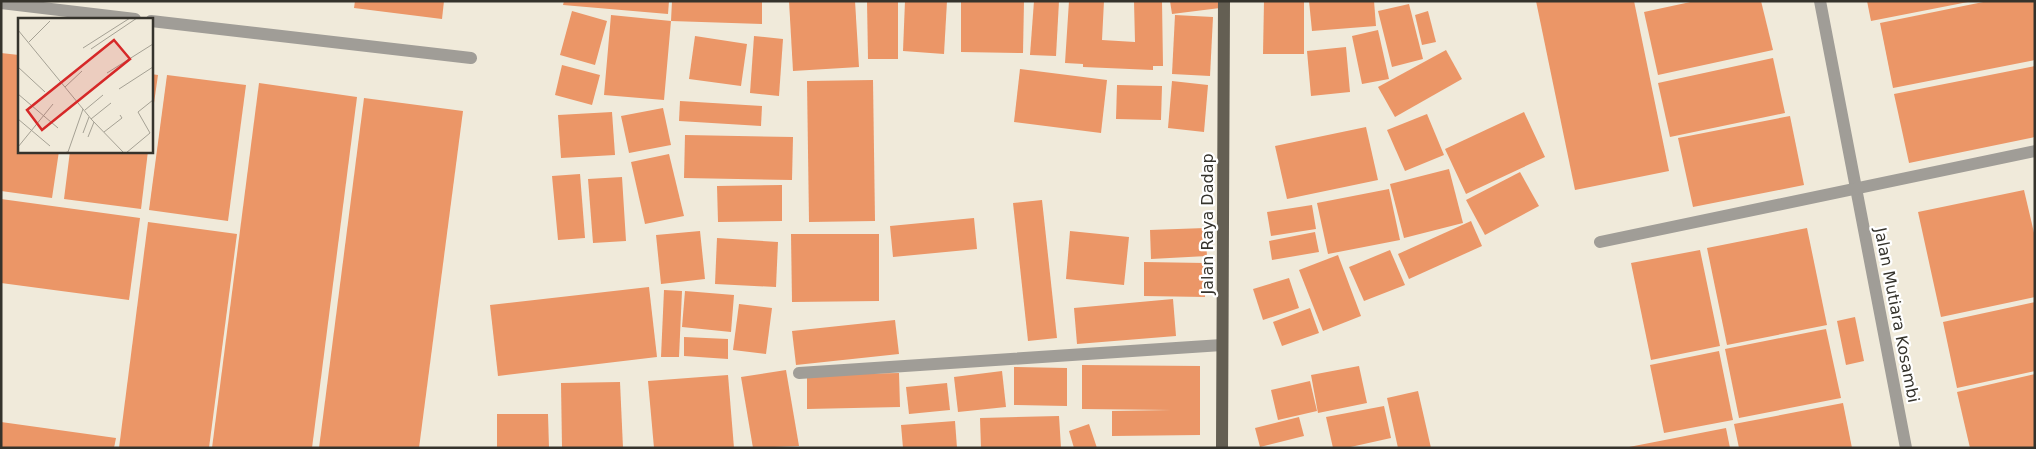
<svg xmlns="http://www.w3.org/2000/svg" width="2036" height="449" font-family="'DejaVu Sans',sans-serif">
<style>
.building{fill:#eb9667}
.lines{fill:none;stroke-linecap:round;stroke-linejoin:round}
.minor{stroke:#a09d97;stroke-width:12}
.major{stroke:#645f53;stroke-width:12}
.labels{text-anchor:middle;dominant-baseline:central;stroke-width:4.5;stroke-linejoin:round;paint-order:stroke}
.street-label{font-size:16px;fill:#35332c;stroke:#fff}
.inset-road{fill:none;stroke:#a5a194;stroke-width:1}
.view{fill:#d62828;fill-opacity:0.15;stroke:#d62828;stroke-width:2.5}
.inset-edge{fill:none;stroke:#35332c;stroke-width:2.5}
</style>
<rect width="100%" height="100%" fill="#f0eada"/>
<g class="building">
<polygon points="355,1 444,1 442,19 354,8"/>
<polygon points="564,1 669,1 668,14 563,5"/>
<polygon points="672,1 762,1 762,24 671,21 664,100 604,95 611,15 671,21"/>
<polygon points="789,1 855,1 859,67 793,71"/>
<polygon points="867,1 898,1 898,59 868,59"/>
<polygon points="905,1 947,1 944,54 903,51"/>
<polygon points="961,1 1024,1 1023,53 961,52"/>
<polygon points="1034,1 1059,1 1056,56 1030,55"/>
<polygon points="1069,1 1104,1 1102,40 1135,42 1134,1 1162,1 1163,66 1153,66 1153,70 1083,67 1083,64 1065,63"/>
<polygon points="1170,1 1219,1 1220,8 1172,14"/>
<polygon points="1264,1 1304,1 1304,54 1263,54"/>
<polygon points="1309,1 1374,1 1376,26 1312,31"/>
<polygon points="1536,1 1634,1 1669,171 1575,190"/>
<polygon points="1695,1 1761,1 1773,50 1658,75 1644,12"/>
<polygon points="1867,1 1968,1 1968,2 1871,21"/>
<polygon points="1988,1 2035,1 2035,60 1893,88 1880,23"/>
<polygon points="1409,4 1423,59 1392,67 1378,11"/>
<polygon points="572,11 607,21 595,65 560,55"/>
<polygon points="1428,11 1436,42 1422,45 1415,15"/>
<polygon points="1175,15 1213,17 1210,76 1172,74"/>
<polygon points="1378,30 1389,79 1362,84 1352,36"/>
<polygon points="695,36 747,44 741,86 689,79"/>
<polygon points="754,36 783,39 779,96 750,93"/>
<polygon points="1346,47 1350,92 1311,96 1307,51"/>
<polygon points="1446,50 1462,79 1395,117 1378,87"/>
<polygon points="1,53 19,55 19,151 59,151 52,198 1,191"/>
<polygon points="1773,58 1785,113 1670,137 1658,83"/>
<polygon points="562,65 600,75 592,105 555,95"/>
<polygon points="2035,66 2035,137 1909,163 1894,94"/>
<polygon points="1020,69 1107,80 1101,133 1014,122"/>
<polygon points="151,74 158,75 152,117 151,117"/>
<polygon points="167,75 246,85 228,221 149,210"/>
<polygon points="873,80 875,221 809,222 807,81"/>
<polygon points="1172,81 1208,85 1204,132 1168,128"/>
<polygon points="259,83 357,97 312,448 212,448"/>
<polygon points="1117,85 1162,86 1161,120 1116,119"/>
<polygon points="364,98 463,111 419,448 319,448"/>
<polygon points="680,101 762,106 761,126 679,121"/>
<polygon points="663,108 671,145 629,153 621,116"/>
<polygon points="612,112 615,155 561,158 558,115"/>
<polygon points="1524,112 1545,157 1466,194 1445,149"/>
<polygon points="1427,114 1444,155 1405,171 1387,130"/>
<polygon points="1790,116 1804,185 1693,207 1678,138"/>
<polygon points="1366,127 1378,180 1287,199 1275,146"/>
<polygon points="685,135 793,137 792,180 684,178"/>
<polygon points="70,151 148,151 141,209 64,199"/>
<polygon points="669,154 684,216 645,224 631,162"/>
<polygon points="1449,169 1463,223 1404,238 1390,184"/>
<polygon points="1520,172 1539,206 1485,235 1466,200"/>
<polygon points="580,174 585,238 558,240 552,176"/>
<polygon points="622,177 626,241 593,243 588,179"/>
<polygon points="782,185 782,221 718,222 717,186"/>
<polygon points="1389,189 1400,240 1328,254 1317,203"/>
<polygon points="2024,190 2035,237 2035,297 1941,317 1918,212"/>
<polygon points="1,199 140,218 129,300 1,283"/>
<polygon points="1042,200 1057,338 1028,341 1013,203"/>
<polygon points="1312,205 1316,229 1271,236 1267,212"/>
<polygon points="974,218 977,249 893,257 890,226"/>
<polygon points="1471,221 1482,246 1409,279 1398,254"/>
<polygon points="148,222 237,234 209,448 119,448"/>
<polygon points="1205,228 1207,256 1151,259 1150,230"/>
<polygon points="1807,228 1827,325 1727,345 1707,248"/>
<polygon points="700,231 705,279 661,284 656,235"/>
<polygon points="1070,231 1129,237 1124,285 1066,279"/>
<polygon points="1315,232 1319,252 1272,260 1269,241"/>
<polygon points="791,234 879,234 879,301 792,302"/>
<polygon points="717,238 778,242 776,287 715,284"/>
<polygon points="1390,250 1405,285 1364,301 1349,267"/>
<polygon points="1700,250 1720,346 1651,360 1631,263"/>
<polygon points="1338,255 1361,316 1323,331 1299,270"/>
<polygon points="1144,262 1205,263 1205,297 1144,296"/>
<polygon points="1289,278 1299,308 1263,320 1253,289"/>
<polygon points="649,287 657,357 498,376 490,305"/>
<polygon points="664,290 682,291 679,357 661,357"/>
<polygon points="685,291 734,295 731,332 682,327"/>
<polygon points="1173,299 1176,336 1077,344 1074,308"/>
<polygon points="2035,302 2035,371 1957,388 1943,322"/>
<polygon points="739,304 772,308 766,354 733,350"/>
<polygon points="1310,308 1319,333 1282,346 1273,322"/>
<polygon points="1855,317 1864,361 1846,365 1837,321"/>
<polygon points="895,320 899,354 796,365 792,331"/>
<polygon points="1826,329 1841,398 1739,418 1725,349"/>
<polygon points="684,337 728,339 728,359 684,356"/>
<polygon points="1719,351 1733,420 1664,433 1650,365"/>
<polygon points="1082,365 1200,366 1200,435 1112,436 1112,411 1171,410 1082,409"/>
<polygon points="1359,366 1367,403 1318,413 1311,375"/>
<polygon points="1014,367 1067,368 1067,406 1014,405"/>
<polygon points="786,370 799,446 753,448 741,377"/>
<polygon points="1002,371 1006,407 958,412 954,377"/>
<polygon points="899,373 900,407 807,409 807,375"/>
<polygon points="2035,374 2035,447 1970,448 1957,392"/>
<polygon points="728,375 734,448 654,448 648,381"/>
<polygon points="1310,381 1317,411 1278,420 1271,390"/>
<polygon points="620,382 623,448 562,448 561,383"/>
<polygon points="947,383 950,410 909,414 906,387"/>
<polygon points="1418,391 1431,448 1398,448 1387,398"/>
<polygon points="1843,403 1852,448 1739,448 1734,424"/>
<polygon points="1384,406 1391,438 1346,448 1333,448 1326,417"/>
<polygon points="497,414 548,414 549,448 497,448"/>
<polygon points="1059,416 1061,448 981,448 980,418"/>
<polygon points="1299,417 1304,436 1260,447 1255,428"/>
<polygon points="955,421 957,448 903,448 901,425"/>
<polygon points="1,422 116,438 114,448 1,448"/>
<polygon points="1089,424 1097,448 1074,448 1069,431"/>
<polygon points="1726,428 1730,448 1629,448 1629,447"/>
</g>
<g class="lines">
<g class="minor">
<polyline points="1820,1 1906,448"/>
<polyline points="1,3 135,19"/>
<polyline points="151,21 471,58"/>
<polyline points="1600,242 2035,151"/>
<polyline points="799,373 1222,345"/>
</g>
<polyline class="major" points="1222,448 1224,1"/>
</g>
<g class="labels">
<g class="street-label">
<text transform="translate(1207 224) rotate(-90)">Jalan Raya Dadap</text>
<text transform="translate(1897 315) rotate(79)">Jalan Mutiara Kosambi</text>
</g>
</g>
<g transform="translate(18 18)">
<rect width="135" height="135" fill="#f0eada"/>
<path class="inset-road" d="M0 12 74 102 106 135M11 24 32 3M65 30 112 0M73 31 119 0M0 49 27 74M89 55 135 26M47 69 64 53M101 71 135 49M0 76 40 110M67 92 85 77M0 101 32 128M73 101 93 85M86 114 104 100 102 97M65 115 71 99M70 119 76 104M0 129 35 86M45 135 50 134 65 91M108 135 132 115 120 94 135 82"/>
<path class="view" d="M96 22 112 41 24 112 9 92Z"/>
<rect width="135" height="135" class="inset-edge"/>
</g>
<rect width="2036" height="449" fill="none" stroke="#35332c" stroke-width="5"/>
</svg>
